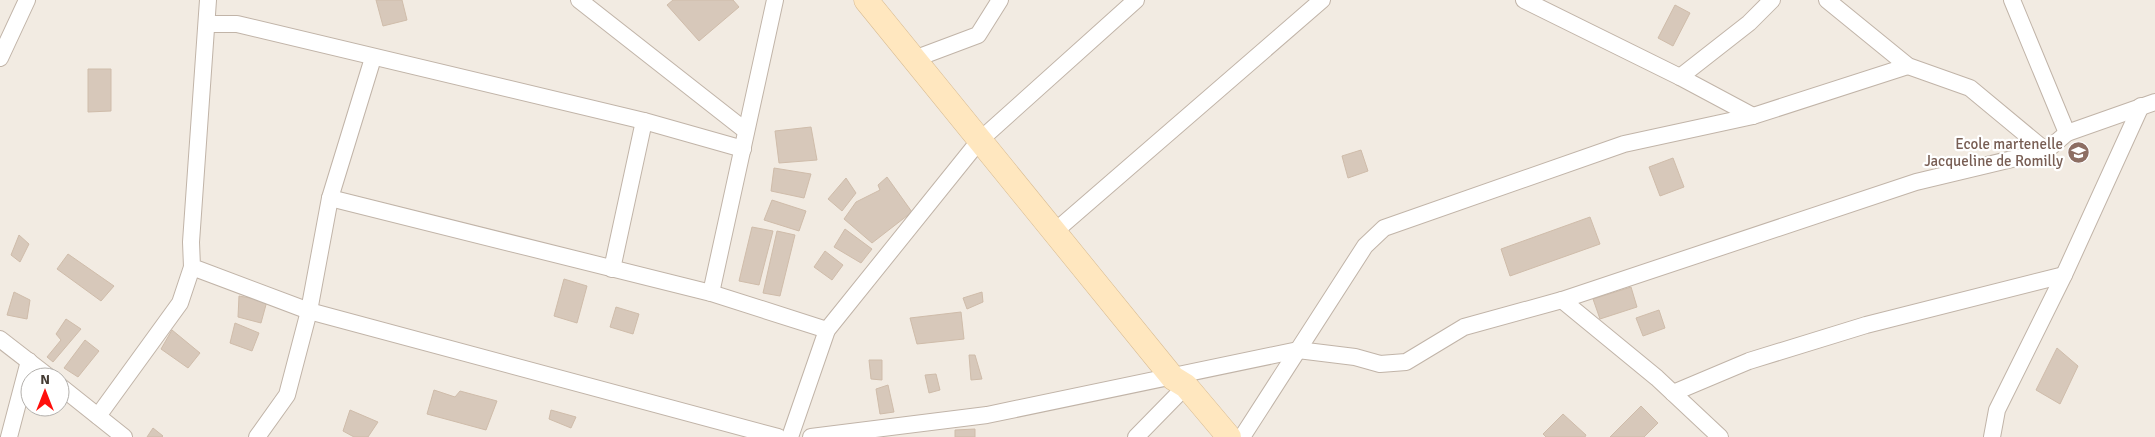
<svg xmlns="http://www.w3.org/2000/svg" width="2155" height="437" font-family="Signika,sans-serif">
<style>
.building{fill:#d7c8ba;stroke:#cfbcaa}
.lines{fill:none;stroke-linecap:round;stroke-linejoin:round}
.street-casing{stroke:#c1b4a8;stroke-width:18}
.secondary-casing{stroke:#d8bb91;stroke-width:25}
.street{stroke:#fff;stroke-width:16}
.secondary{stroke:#ffe7bf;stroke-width:24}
.labels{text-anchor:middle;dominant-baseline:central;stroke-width:4.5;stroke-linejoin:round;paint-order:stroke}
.education-label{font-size:15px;fill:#785e54;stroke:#fff;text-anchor:end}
</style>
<rect width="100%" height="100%" fill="#f2ebe2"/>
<g class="building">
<polygon points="376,0 402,0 407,20 383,26"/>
<polygon points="673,0 733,0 739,7 699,41 667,5"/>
<polygon points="1675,5 1690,13 1673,46 1658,38"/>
<polygon points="88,69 111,69 111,111 88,112"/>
<polygon points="811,127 817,160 779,163 775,131"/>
<polygon points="1361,150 1368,171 1348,178 1342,156"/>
<polygon points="1673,158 1684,187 1660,196 1649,167"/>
<polygon points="774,168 811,174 804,198 771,191"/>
<polygon points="887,177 912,212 872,243 844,219 856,202 880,190 878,185"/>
<polygon points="846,178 856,193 842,211 828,199"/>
<polygon points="772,200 806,211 799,231 764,220"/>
<polygon points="1590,217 1600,244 1510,276 1501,249"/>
<polygon points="752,227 773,231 759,285 739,281"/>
<polygon points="845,229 872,249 861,263 834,247"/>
<polygon points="777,231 795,235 780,296 763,293"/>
<polygon points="19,235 29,244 20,262 11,255"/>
<polygon points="825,251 843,265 832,280 814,267"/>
<polygon points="68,254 114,286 101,301 57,269"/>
<polygon points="564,279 587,286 577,323 554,316"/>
<polygon points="1631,287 1637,307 1600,319 1593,299"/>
<polygon points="14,292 30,300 27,319 7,315"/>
<polygon points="982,292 983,302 967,309 963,298"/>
<polygon points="239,296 267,301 261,323 238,317"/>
<polygon points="616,307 639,314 633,334 610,327"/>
<polygon points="1659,310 1665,328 1643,336 1636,318"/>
<polygon points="961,312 964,339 917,344 910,318"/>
<polygon points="66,319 81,329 53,362 47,357 61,340 56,334"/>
<polygon points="235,323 259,333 252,351 230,343"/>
<polygon points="172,330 200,353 188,368 161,349"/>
<polygon points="85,340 99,351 78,377 64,368"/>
<polygon points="2057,348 2078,366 2060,404 2036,390"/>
<polygon points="969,355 975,355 982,379 971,380"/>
<polygon points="869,360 882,360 882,380 871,379"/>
<polygon points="936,374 940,390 929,393 925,375"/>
<polygon points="888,385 894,412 880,414 876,389"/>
<polygon points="434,390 455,397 460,391 497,401 486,430 427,414"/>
<polygon points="1641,406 1658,423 1644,437 1610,437"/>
<polygon points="350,410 378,422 368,437 354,437 343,431"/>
<polygon points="551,410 576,417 571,428 549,419"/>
<polygon points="1563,414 1586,435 1585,437 1546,437 1543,434"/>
<polygon points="153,428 163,436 162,437 147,437"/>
<polygon points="975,429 975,437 955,437 955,430"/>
</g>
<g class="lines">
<defs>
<g id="street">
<polyline points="208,0 191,242 192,267 309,311 778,437"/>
<polyline points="579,0 746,131"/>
<polyline points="1524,0 1680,77 1753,116"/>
<polyline points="1827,0 1908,66 1970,88 2046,151"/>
<polyline points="2012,0 2067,133"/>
<polyline points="207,24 237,24 644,121 743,149"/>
<polyline points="0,58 27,0"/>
<polyline points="914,59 978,35 1000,0"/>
<polyline points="1680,77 1749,23 1772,0"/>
<polyline points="330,198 711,293 827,330"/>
<polyline points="1053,233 1322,0"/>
<polyline points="612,269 644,121"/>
<polyline points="711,293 775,0"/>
<polyline points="1562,300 1657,378 1720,437"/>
<polyline points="0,339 49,377"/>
<polyline points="60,386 124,437"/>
<polyline points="1673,393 1749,361 1866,325 2064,275"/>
<polyline points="98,416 180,303 192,267"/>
<polyline points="9,437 29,361"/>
<polyline points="257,437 287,395 309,311 330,198 373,58"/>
<polyline points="790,437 827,330 979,141 1136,0"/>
<polyline points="811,437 987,415 1298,350 1355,357 1380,364 1406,362 1464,327 1562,300 1916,182 2046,151 2067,133 2155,102"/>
<polyline points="1136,437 1186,386"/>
<polyline points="1242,437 1365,246 1384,228 1624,144 1753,116 1908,66"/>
<polyline points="1992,437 1997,410 2064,275 2141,106"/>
</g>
<polyline id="secondary" points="866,0 1173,378 1186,386 1229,437"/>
</defs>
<use href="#street" class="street-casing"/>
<use href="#secondary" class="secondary-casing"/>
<use href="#street" class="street"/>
<use href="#secondary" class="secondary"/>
</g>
<defs>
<symbol id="school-disc" viewBox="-11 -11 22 22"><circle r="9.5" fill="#8d6e63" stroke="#fff"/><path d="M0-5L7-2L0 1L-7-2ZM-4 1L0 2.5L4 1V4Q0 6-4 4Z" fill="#fff"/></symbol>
</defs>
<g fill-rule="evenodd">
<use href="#school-disc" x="2066" y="140" width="25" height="25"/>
</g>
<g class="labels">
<g class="education-label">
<text x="2063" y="144">Ecole martenelle<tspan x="2063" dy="17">Jacqueline de Romilly</tspan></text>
</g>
</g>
<g transform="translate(45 392)"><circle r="24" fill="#ffffff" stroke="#b4b1ad"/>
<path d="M0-4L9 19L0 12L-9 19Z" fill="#ff0f0c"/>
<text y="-8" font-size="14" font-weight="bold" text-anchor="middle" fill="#443b33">N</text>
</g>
</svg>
